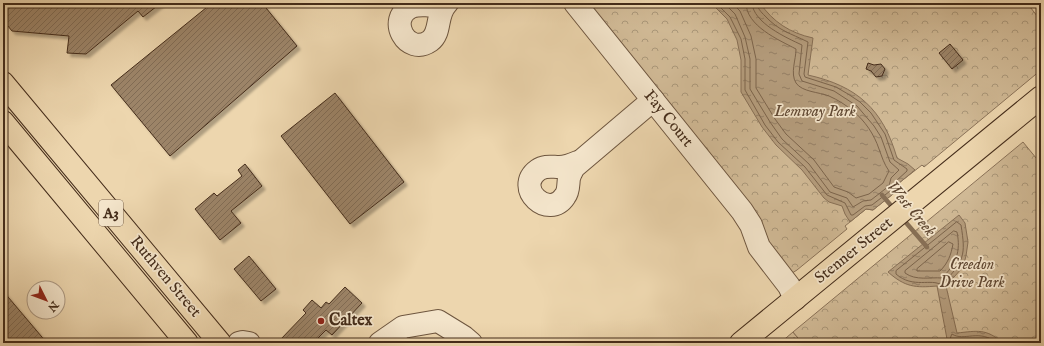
<svg xmlns="http://www.w3.org/2000/svg" width="1044" height="346" viewBox="0 0 1044 346" font-family="'IM FELL English',serif">
<defs>
<pattern id="grass-dots" width="8" height="8" patternUnits="userSpaceOnUse"><rect width="8" height="8" fill="#d0b995"/><path d="M2 2h.1M6 6h.1" fill="none" stroke="#aa9779" stroke-width="1.8" stroke-linecap="round"/></pattern>
<pattern id="park-crowns" width="20" height="18" patternUnits="userSpaceOnUse"><rect width="20" height="18" fill="#d0b995"/><path d="M2 6a3 3 0 1 1 6 0M12 15a3 3 0 1 1 6 0" fill="none" stroke="#aa9779"/></pattern>
<pattern id="water-ripples" width="26" height="14" patternUnits="userSpaceOnUse"><rect width="26" height="14" fill="#b49c7c"/><path d="M2 4q2-2 4 0t4 0M15 11q2-2 4 0t4 0" fill="none" stroke="#947f65"/></pattern>
<pattern id="building-hatch" width="6" height="6" patternUnits="userSpaceOnUse"><rect width="6" height="6" fill="#9c8467"/><path d="M-1 1l2-2M0 6l6-6M5 7l2-2" fill="none" stroke="#816c54"/></pattern>
<filter id="shadow"><feDropShadow dx="3.5" dy="3.5" stdDeviation="1" flood-color="#0004"/></filter>
</defs>
<rect width="100%" height="100%" fill="#edd6ae"/>
<filter id="stains"><feTurbulence type="fractalNoise" baseFrequency=".005" numOctaves="4"/><feColorMatrix values="0 0 0 0 .2 0 0 0 0 .09 0 0 0 0 .02 0 0 0 .5 -.17"/></filter>
<radialGradient id="worn" r=".72"><stop offset=".6" stop-color="#630" stop-opacity="0"/><stop offset="1" stop-color="#630" stop-opacity=".3"/></radialGradient>
<polygon fill="url(#grass-dots)" stroke="#8a7258" points="793,332 802,343 780,343"/>
<g fill="url(#park-crowns)" stroke="#8a7258">
<polygon points="584,3 1027,3 1041,21 1041,70 924,167 922,165 899,183 898,190 873,210 866,209 845,226 847,229 797,270 789,275"/>
<polygon points="1023,142 1041,164 1041,343 802,343 793,332"/>
</g>
<g fill="url(#water-ripples)" stroke="#876f55">
<path d="M716 3H760C773 22 790 33 813 38L808 75C857 86 883 109 897 158L908 164 915 170 899 183 898 190 873 210 866 209 850 222 845 214 842 206 829 202 824 198 802 170 776 145 762 127 741 92V60L737 40 727 19 716 8Z"/>
<path d="M959 215 965 223 968 242 966 256 963 267 946 286 957 333C977 331 986 328 1003 343H943L947 339 937 286C915 288 905 287 888 272Z"/>
</g>
<g fill="none" stroke-linecap="round" stroke-linejoin="round">
<g stroke="#7c644b" stroke-width="1">
<path d="M719 3V6L730 17 741 39 745 59V90L765 125 778 142 805 167 827 195 845 203 851 215H853L865 206 872 205 894 188 896 181 907 171V169L894 160 885 134 871 113 860 102 848 94 836 87 805 77 804 74 808 42C790 33 779 31 765 16 761 12 757 8 757 3"/>
<path d="M724 3 735 14 745 37 750 59V89L770 122 782 139 809 164 830 192 847 198 853 207 863 201 871 200 889 186 891 178 899 170 890 162 881 137 874 126 857 106 834 91 802 81 799 74 802 45C787 38 753 23 752 3"/>
<path d="M732 3 740 11 751 36 756 59V88L775 119 786 134 814 160 834 187 848 192 856 198 869 194 883 183 889 171C884 164 882 157 879 149 874 134 865 121 853 111 846 105 838 100 829 96 819 92 802 92 796 83 790 73 796 60 796 49 779 40 746 26 746 3"/>
<path d="M957 222 961 225C966 256 964 260 943 284L941 285C932 278 913 289 896 274V271Z"/>
<path d="M954 231 957 232C961 252 956 264 942 278 930 277 916 281 905 273V271Z"/>
<path d="M949 242 953 244C951 255 948 263 940 271H917V269Z"/>
<path d="M948 343 950 340 951 336 952 334C964 342 979 328 997 343"/>
</g>
<g stroke="#876f55" stroke-width="4.5">
<polyline points="882,195 894,209"/>
<polyline points="902,218 927,247"/>
</g>
</g>
<g fill="url(#building-hatch)" stroke="#442c1a" filter="url(#shadow)">
<polygon points="3,3 161,3 143,17 138,11 86,54 67,53 69,36 12,31 3,20 4,10 3,10"/>
<polygon points="212,3 262,3 297,46 170,156 111,85"/>
<polygon points="950,44 963,60 952,69 939,53"/>
<polygon points="868,63 874,65 881,64 885,69 882,76 876,77 871,71 866,69"/>
<polygon points="335,93 404,182 350,224 281,136"/>
<polygon points="245,164 262,186 231,211 241,223 220,240 195,209 214,193 217,196 242,176 238,170"/>
<polygon points="249,256 276,289 261,301 234,269"/>
<polygon points="345,287 362,303 332,335 326,330 313,343 283,343 280,340 306,313 303,310 312,300 321,308 326,302 329,304"/>
<polygon points="3,291 47,343 3,343"/>
</g>
<g fill="none" stroke-linecap="round" stroke-linejoin="round">
<g stroke="#6e563f" stroke-width="24">
<g id="minor">
<path d="M444 3C433 8 420 3 411 7 386 19 407 57 430 41 442 32 435 15 447 3"/>
<polyline points="575,3 742,211 751,225 759,247 789,286 795,299"/>
<path d="M580 161C573 164 567 167 559 167 552 167 545 165 538 170 513 188 549 221 565 196 569 191 568 184 569 178 570 174 572 171 574 167L653 100"/>
<polyline points="239,343 243,342 249,343"/>
<polyline points="380,343 403,327 438,321 464,337 471,343"/>
</g>
</g>
<g stroke="#442c1a" stroke-width="24">
<polyline id="major" points="741,343 1041,97"/>
</g>
<g stroke="#442c1a" stroke-width="24">
<g id="highway">
<polyline points="3,83 220,343"/>
<polyline points="3,122 187,343"/>
</g>
</g>
<use href="#minor" stroke="#f3e4ca" stroke-width="22"/>
<use href="#major" stroke="#edd6ae" stroke-width="22"/>
<use href="#highway" stroke="#edd6ae" stroke-width="22"/>
</g>
<circle fill="#8f2418" stroke="#f3e4ca" stroke-width="1.5" cx="321" cy="321" r="4"/>
<g text-anchor="middle" dominant-baseline="central" stroke-width="3.5" stroke-linejoin="round" paint-order="stroke">
<rect fill="#f3e4ca" stroke="#78634f" stroke-width="1" x="99" y="200" width="24" height="26" rx="3"/>
<g font-size="15" font-weight="bold" fill="#442c1a">
<text x="111" y="213">A3</text>
</g>
<g font-size="16" font-style="italic" fill="#604833" stroke="#f3e4ca">
<text x="815" y="112">Lemway Park</text>
<text x="972" y="265">Creedon<tspan x="972" dy="18">Drive Park</tspan></text>
</g>
<g font-size="16" fill="#442c1a" stroke="#f3e4ca">
<text transform="translate(668 119) rotate(51)">Fay Court</text>
<text transform="translate(854 251) rotate(-39)">Stenner Street</text>
<text transform="translate(165 277) rotate(50)">Ruthven Street</text>
</g>
<g font-size="16" font-weight="bold" fill="#442c1a" stroke="#f3e4ca" text-anchor="start">
<text x="329" y="321">Caltex</text>
</g>
<g font-size="17" font-style="italic" fill="#604832" stroke="#f3e4ca">
<text transform="translate(911 209) rotate(50)">West Creek</text>
</g>
</g>
<rect width="1044" height="346" fill="none" stroke="#edd6ae" stroke-width="16"/>
<rect x="4" y="4" width="1036" height="338" fill="none" stroke="#442c1a" stroke-width="2"/>
<rect x="8" y="8" width="1028" height="330" fill="none" stroke="#442c1a"/>
<g transform="translate(46 300) rotate(132)"><circle r="19" fill="#f3e4ca" stroke="#ad9a84"/>
<path d="M0-3L7 15L0 10L-7 15Z" fill="#8f2418"/>
<text y="-6" font-size="11" font-weight="bold" text-anchor="middle" fill="#442c1a">N</text>
</g>
<rect width="100%" height="100%" filter="url(#stains)"/>
<rect width="100%" height="100%" fill="url(#worn)"/>
</svg>
